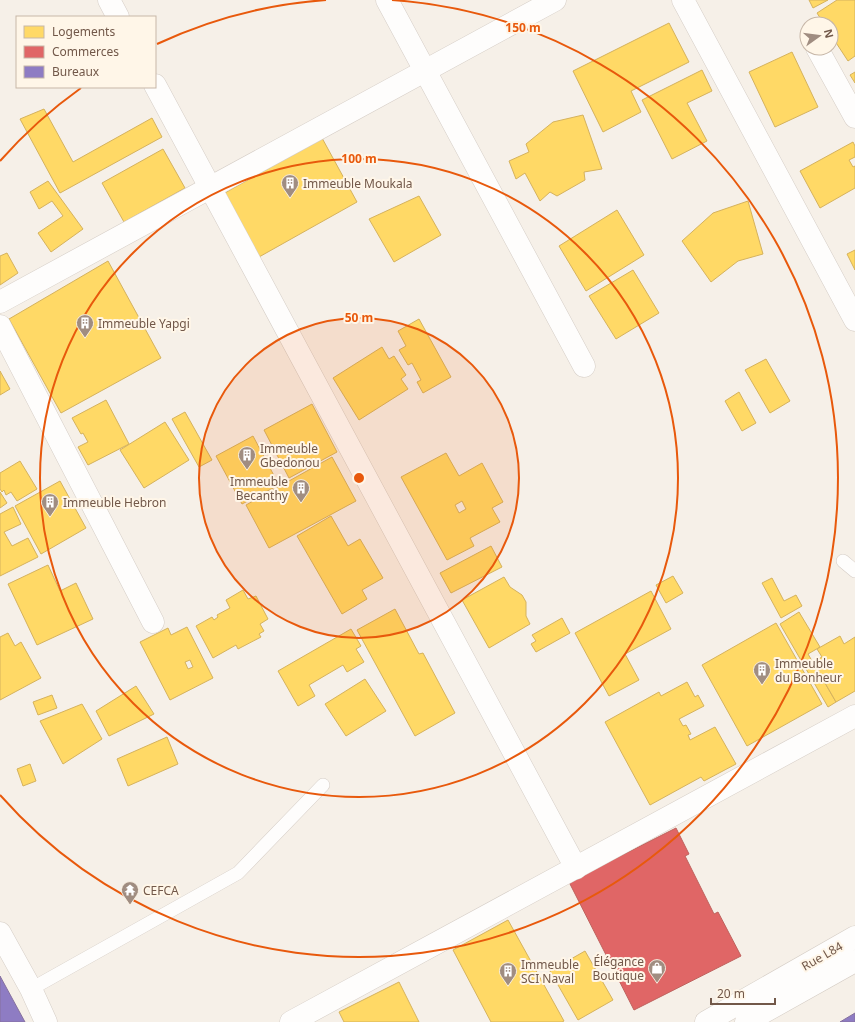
<svg xmlns="http://www.w3.org/2000/svg" width="855" height="1022" viewBox="0 0 855 1022" font-family="'Noto Sans',sans-serif">
<rect width="100%" height="100%" fill="#f6f0e8"/>
<g fill="#ffd966" stroke="#d5b25d" fill-rule="evenodd">
<polygon points="809,0 828,0 813,8"/>
<polygon points="837,0 855,0 855,56 848,61 831,35 831,24 824,24 817,13"/>
<polygon points="669,23 689,62 631,91 641,112 603,132 573,71"/>
<polygon points="792,52 818,107 775,127 749,72"/>
<polygon points="702,70 712,91 687,103 707,141 672,159 642,100"/>
<polygon points="855,72 855,83 850,75"/>
<polygon points="44,109 73,162 152,118 162,137 60,193 20,119"/>
<polygon points="583,115 602,169 584,172 585,180 557,196 550,192 540,201 525,173 516,179 509,161 529,152 526,144 553,122"/>
<polygon points="322,138 357,202 259,257 223,194"/>
<polygon points="853,142 855,146 855,157 849,160 853,167 855,166 855,188 820,208 800,171"/>
<polygon points="163,149 185,188 124,222 102,183"/>
<polygon points="48,181 83,229 51,252 38,233 63,216 52,201 39,209 30,192"/>
<polygon points="419,196 441,235 394,262 369,219"/>
<polygon points="748,201 763,254 738,261 711,282 682,241 713,213"/>
<polygon points="617,210 644,255 586,291 559,246"/>
<polygon points="855,250 855,270 847,254"/>
<polygon points="7,253 18,273 0,285 0,256"/>
<polygon points="108,261 161,358 61,413 9,319"/>
<polygon points="633,270 659,313 616,339 589,296"/>
<polygon points="419,319 451,377 423,393 417,382 421,380 412,363 408,365 399,350 406,346 398,331"/>
<polygon points="382,347 389,359 394,356 406,375 401,379 408,389 359,420 333,378"/>
<polygon points="766,359 790,401 770,413 745,370"/>
<polygon points="0,371 10,389 0,395"/>
<polygon points="739,392 756,423 742,431 725,401"/>
<polygon points="106,400 129,444 88,465 78,447 88,442 83,433 81,434 72,418"/>
<polygon points="312,404 337,452 289,478 264,430"/>
<polygon points="185,412 212,460 199,467 172,419"/>
<polygon points="165,422 189,460 144,488 120,450"/>
<polygon points="253,436 279,485 242,504 216,456"/>
<path d="M446 453 459 476 482 463 503 502 492 508 500 522 470 538 474 546 447 560 401 477ZM462 501 466 509 459 513 455 505Z"/>
<polygon points="332,457 356,501 269,548 246,505"/>
<polygon points="20,461 37,489 17,501 11,492 6,495 4,490 2,492 0,489 0,473"/>
<polygon points="60,481 86,528 41,554 15,506"/>
<polygon points="0,492 7,503 0,508"/>
<polygon points="13,507 21,524 4,532 12,546 28,538 38,557 0,576 0,514"/>
<polygon points="331,516 348,546 360,539 383,578 362,590 367,599 342,614 297,536"/>
<polygon points="491,546 502,567 451,593 440,573"/>
<polygon points="48,565 60,591 76,583 93,619 37,645 8,584"/>
<polygon points="673,576 683,593 666,603 656,585"/>
<polygon points="504,577 510,587 522,595 526,602 526,616 530,624 489,648 462,600"/>
<polygon points="772,578 784,601 796,595 802,606 781,618 762,583"/>
<polygon points="243,590 248,599 256,596 268,619 260,624 264,631 259,634 261,637 238,649 236,645 213,658 196,626 212,617 214,620 218,617 217,615 230,608 226,600"/>
<polygon points="651,591 671,629 625,654 639,680 609,696 575,633"/>
<polygon points="395,609 419,654 423,653 455,713 415,736 357,630"/>
<polygon points="799,612 820,647 808,654 836,702 828,707 780,624"/>
<polygon points="562,618 570,633 536,652 531,644 536,641 532,635"/>
<polygon points="776,623 822,704 747,746 702,665"/>
<path d="M187 627 213 678 170 700 140 642 168 628 171 635ZM190 660 193 667 188 669 185 662Z"/>
<polygon points="351,629 361,646 356,649 364,662 347,672 343,665 309,685 315,696 298,706 278,671"/>
<polygon points="8,633 15,646 21,642 41,678 0,700 0,637"/>
<polygon points="840,636 844,644 855,637 855,691 836,702 813,662 822,657 817,649"/>
<polygon points="365,679 386,711 346,736 325,704"/>
<polygon points="687,682 695,697 698,695 704,706 679,719 683,726 686,725 691,734 688,735 690,740 715,727 736,764 704,781 701,777 650,805 605,722 659,692 661,696"/>
<polygon points="136,686 154,714 109,736 96,711"/>
<polygon points="52,695 57,708 38,715 33,702"/>
<polygon points="82,704 102,739 63,764 40,721"/>
<polygon points="167,737 178,764 128,786 117,759"/>
<polygon points="30,764 36,781 23,786 17,769"/>
<polygon points="508,920 564,1021 562,1022 491,1022 453,950"/>
<polygon points="585,951 613,1000 578,1020 550,971"/>
<polygon points="399,982 419,1022 344,1022 339,1012"/>
</g>
<polygon fill="#e06666" stroke="#bf625d" points="676,828 689,854 685,856 714,914 718,912 741,956 634,1010 569,882"/>
<g fill="#8e7cc3" stroke="#86719e">
<polygon points="0,976 25,1022 0,1022"/>
<polygon points="855,1013 855,1022 840,1022"/>
</g>
<g fill="none" stroke-linecap="round" stroke-linejoin="round">
<g stroke="#d5cdc6" stroke-width="14">
<g id="lane">
<polyline points="843,561 855,571"/>
<polyline points="31,989 238,873 323,785"/>
</g>
</g>
<g stroke="#d5cdc6" stroke-width="23">
<g id="street">
<polyline points="109,0 118,17"/>
<polyline points="387,0 584,366"/>
<polyline points="683,0 855,320"/>
<polyline points="817,48 855,117"/>
<polyline points="155,85 576,868"/>
<polyline points="0,302 555,0"/>
<polyline points="0,326 153,622"/>
<polyline points="0,933 31,989 46,1022"/>
<polyline points="291,1022 855,716"/>
</g>
</g>
<g stroke="#d4ccc4" stroke-width="23">
<g id="secondary">
<polyline points="706,1022 855,937"/>
<polyline points="746,1022 855,961"/>
</g>
</g>
<use href="#lane" stroke="#fefdfc" stroke-width="13"/>
<use href="#street" stroke="#fefdfc" stroke-width="22"/>
<use href="#secondary" stroke="#fefdfc" stroke-width="22"/>
</g>
<circle cx="359" cy="478" r="160" fill="#e8590c" fill-opacity=".12"/>
<g fill="none" stroke="#e8590c" stroke-width="2">
<circle cx="359" cy="478" r="160"/>
<circle cx="359" cy="478" r="319"/>
<path d="M0 161A479 479 0 0 1 81 88M157 44A479 479 0 0 1 326 0M392 0A479 479 0 1 1 0 795"/>
</g>
<defs>
<g id="building-pin" transform="scale(0.9)"><path d="M0 17L-7.5 6A9.5 9.5 0 1 1 7.5 6Z" fill="#a08d81" stroke="#fff6e8"/><path d="M-4-6H4V6H1V3H-1V6H-4ZM-2.5-4.3h1.7v1.8h-1.7ZM.8-4.3h1.7v1.8H.8ZM-2.5-1h1.7V.8h-1.7ZM.8-1h1.7V.8H.8Z" fill="#fff"/></g>
<g id="temple-pin" transform="scale(0.9)"><path d="M0 17L-7.5 6A9.5 9.5 0 1 1 7.5 6Z" fill="#a08d81" stroke="#fff6e8"/><path d="M0-6L5-2H3V0L6.5 2.5H4V6H1.5V3h-3V6H-4V2.5H-6.5L-3 0V-2H-5Z" fill="#fff"/></g>
<g id="shop-pin" transform="scale(0.9)"><path d="M0 17L-7.5 6A9.5 9.5 0 1 1 7.5 6Z" fill="#a08d81" stroke="#fff6e8"/><path d="M-5-2.5h2.3a2.7 3.5 0 0 1 5.4 0H5L5.5 6h-11ZM-1.5-2.5h3a1.5 2.3 0 0 0-3 0Z" fill="#fff"/></g>
</defs>
<g fill-rule="evenodd">
<use href="#building-pin" x="290" y="183"/>
<use href="#building-pin" x="85" y="323"/>
<use href="#building-pin" x="247" y="455"/>
<use href="#building-pin" x="301" y="488"/>
<use href="#building-pin" x="50" y="502"/>
<use href="#building-pin" x="762" y="670"/>
<use href="#temple-pin" x="130" y="890"/>
<use href="#shop-pin" x="657" y="968"/>
<use href="#building-pin" x="508" y="971"/>
</g>
<g text-anchor="middle" dominant-baseline="central" stroke-width="4" stroke-linejoin="round" paint-order="stroke">
<g font-size="12" fill="#725849" stroke="#fff6e8" text-anchor="start">
<text x="303" y="183">Immeuble Moukala</text>
<text x="98" y="323">Immeuble Yapgi</text>
<text x="260" y="448">Immeuble<tspan x="260" dy="14">Gbedonou</tspan></text>
<text x="288" y="481" text-anchor="end">Immeuble<tspan x="288" dy="14">Becanthy</tspan></text>
<text x="63" y="502">Immeuble Hebron</text>
<text x="775" y="663">Immeuble<tspan x="775" dy="14">du Bonheur</tspan></text>
<text x="143" y="890">CEFCA</text>
<text x="644" y="961" text-anchor="end">Élégance<tspan x="644" dy="14">Boutique</tspan></text>
<text x="521" y="964">Immeuble<tspan x="521" dy="14">SCI Naval</tspan></text>
</g>
<g font-size="12" fill="#725849" stroke="#fff6e8">
<text transform="translate(822 956) rotate(-30)">Rue L84</text>
</g>
</g>
<circle cx="359" cy="478" r="6" fill="#e8590c" stroke="#fff6e8" stroke-width="2"/>
<g font-size="12" text-anchor="middle" font-weight="bold" fill="#e8590c" stroke="#fff6e8" stroke-width="4" stroke-linejoin="round" paint-order="stroke">
<text x="523" y="32">150 m</text>
<text x="359" y="163">100 m</text>
<text x="359" y="322">50 m</text>
</g>
<rect x="16" y="16" width="140" height="72" fill="#fff6e8" stroke="#c7b7a8"/>
<rect x="24" y="26" width="20" height="12" fill="#ffd966" stroke="#c7b7a8"/>
<text x="52" y="36" font-size="12" fill="#725849">Logements</text>
<rect x="24" y="46" width="20" height="12" fill="#e06666" stroke="#c7b7a8"/>
<text x="52" y="56" font-size="12" fill="#725849">Commerces</text>
<rect x="24" y="66" width="20" height="12" fill="#8e7cc3" stroke="#c7b7a8"/>
<text x="52" y="76" font-size="12" fill="#725849">Bureaux</text>
<g transform="translate(819 36) rotate(76)"><circle r="19" fill="#fff6e8" stroke="#c7b7a8"/>
<path d="M0-3L7 15L0 10L-7 15Z" fill="#a08d81"/>
<text y="-6" font-size="11" font-weight="bold" text-anchor="middle" fill="#725849">N</text>
</g>
<path d="M711 998v6h64v-6" fill="none" stroke="#725849" stroke-width="2"/>
<text x="717" y="998" font-size="12" fill="#725849" stroke="#fff6e8" stroke-width="3" paint-order="stroke">20 m</text>
</svg>
